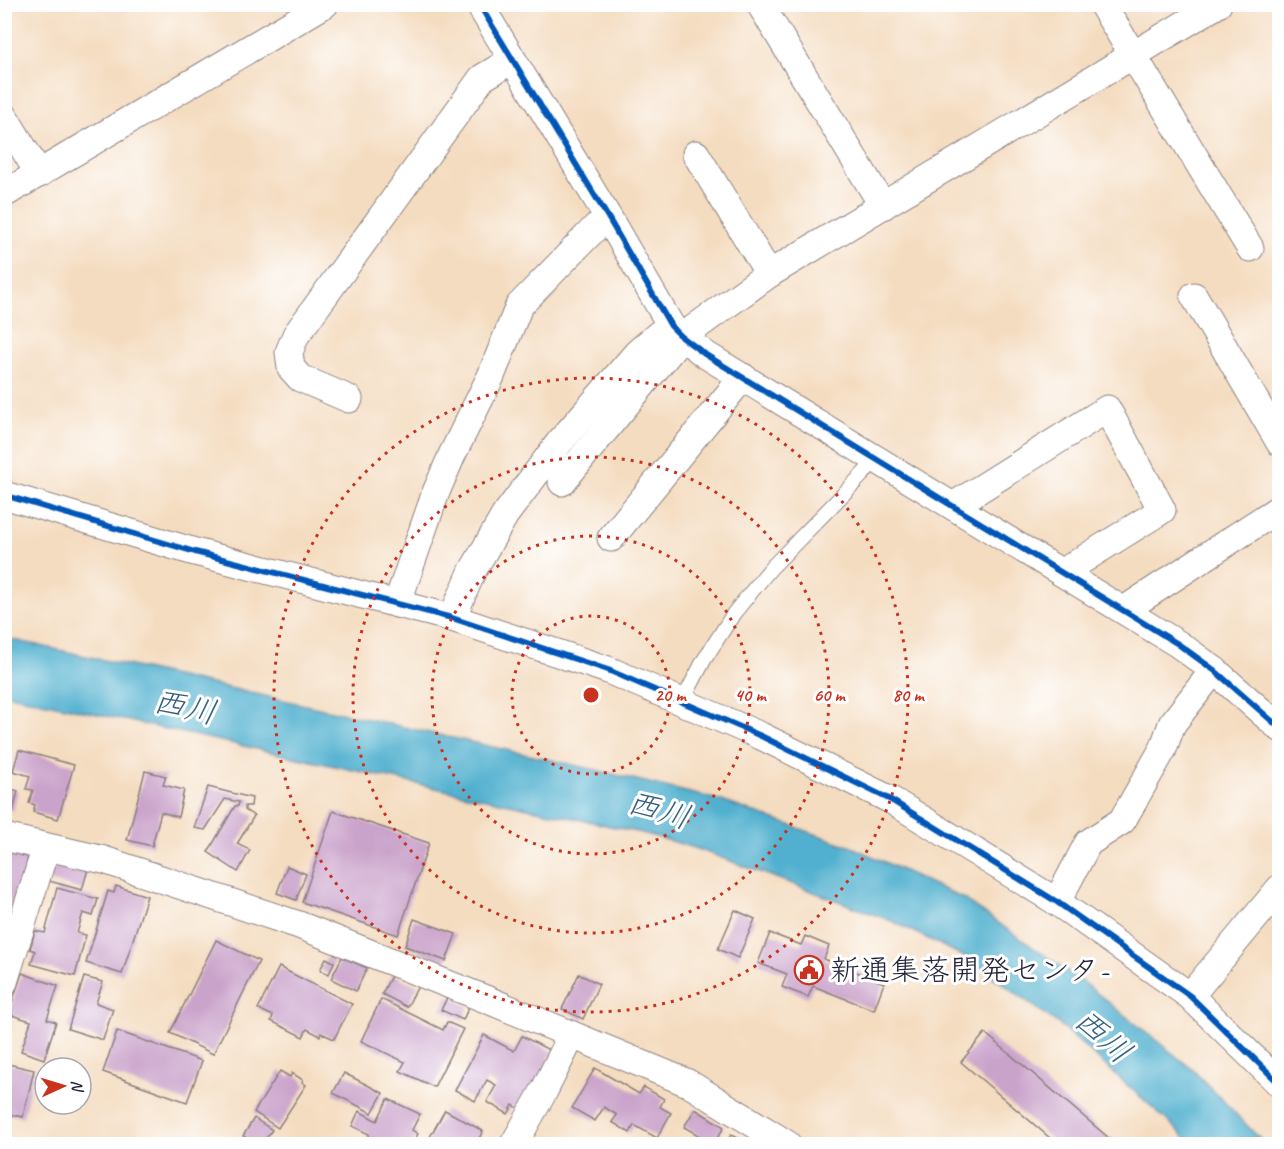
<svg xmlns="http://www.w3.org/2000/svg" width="1284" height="1149" viewBox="0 0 1284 1149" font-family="Caveat,'Klee One',sans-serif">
<rect width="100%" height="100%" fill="#fff"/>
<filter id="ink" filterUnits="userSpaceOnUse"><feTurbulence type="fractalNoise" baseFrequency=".0167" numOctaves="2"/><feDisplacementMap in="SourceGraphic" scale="12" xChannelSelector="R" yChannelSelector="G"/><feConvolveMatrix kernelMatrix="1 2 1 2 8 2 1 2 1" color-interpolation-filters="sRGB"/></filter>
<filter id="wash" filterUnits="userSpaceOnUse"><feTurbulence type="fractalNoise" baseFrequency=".008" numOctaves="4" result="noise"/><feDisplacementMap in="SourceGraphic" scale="24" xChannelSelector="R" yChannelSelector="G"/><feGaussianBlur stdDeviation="1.35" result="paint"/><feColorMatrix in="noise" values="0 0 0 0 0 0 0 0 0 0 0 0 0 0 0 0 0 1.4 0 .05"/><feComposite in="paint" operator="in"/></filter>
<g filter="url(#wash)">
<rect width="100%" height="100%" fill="#f4dcc0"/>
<polygon fill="#51b0cf" stroke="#3a6985" stroke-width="1.5" points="5,638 596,770 719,800 852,847 962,898 1083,982 1192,1069 1265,1144 1191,1144 1180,1132 1060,1025 967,958 892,921 695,848 642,833 5,694"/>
<g id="blocks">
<g fill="#caa3cb">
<polygon points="19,750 74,765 58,819 33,812 35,805 29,803 33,790 26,789 30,776 13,771"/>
<polygon points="145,771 166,776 163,785 184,790 178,817 161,812 152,846 127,840"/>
<polygon points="4,787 18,791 13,811 4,809"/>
<polygon points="208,787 252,798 251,806 245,806 245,810 254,816 237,844 250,850 238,872 208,852 235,806 238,806 239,802 225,799 205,830 194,828"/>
<polygon points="333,811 429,843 398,935 302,902"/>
<polygon points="4,851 28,857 16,910 4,907"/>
<polygon points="54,860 88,869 82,890 49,881"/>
<polygon points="287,866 306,874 296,900 277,893"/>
<polygon points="116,886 147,896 122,974 86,963 108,891 114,893"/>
<polygon points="57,888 98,899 93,916 83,913 77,933 86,935 75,976 31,964 35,951 30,949 35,931 45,933"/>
<polygon points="735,910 755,919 738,958 718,949"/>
<polygon points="414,919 456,934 446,961 405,946"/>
<polygon points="770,933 801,945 805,936 829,946 824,959 884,983 874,1010 813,986 808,997 782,987 787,974 758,963"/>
<polygon points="216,940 259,961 213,1054 170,1033"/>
<polygon points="342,957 367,968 356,991 331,979"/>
<polygon points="326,958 334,962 329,974 320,970"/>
<polygon points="279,967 352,1004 334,1039 321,1033 320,1036 307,1029 303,1037 271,1021 273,1016 258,1009"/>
<polygon points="22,973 58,986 47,1019 56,1022 44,1059 21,1051 31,1021 8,1014"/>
<polygon points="392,974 418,986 407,1007 382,994"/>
<polygon points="579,974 599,984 583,1019 562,1009"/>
<polygon points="84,977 103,982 96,1003 113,1009 103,1040 68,1029"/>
<polygon points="448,996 469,1006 463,1020 441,1010"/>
<polygon points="381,999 443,1030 447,1022 463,1029 434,1087 400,1071 405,1062 361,1041"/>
<polygon points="117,1031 202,1061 187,1102 103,1072"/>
<polygon points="985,1033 1116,1144 1057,1144 961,1062"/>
<polygon points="484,1035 514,1051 522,1036 553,1052 522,1110 513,1105 508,1114 487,1102 496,1085 487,1080 475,1101 455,1090"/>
<polygon points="4,1063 34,1070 23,1117 4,1113"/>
<polygon points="595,1068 639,1094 644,1087 664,1099 660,1107 671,1113 657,1138 634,1125 630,1133 612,1122 617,1115 604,1107 595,1121 572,1108"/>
<polygon points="280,1071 290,1077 292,1073 303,1080 302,1082 306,1085 278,1128 254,1112"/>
<polygon points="344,1073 383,1093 372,1113 333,1093"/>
<polygon points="388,1099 420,1114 412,1130 418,1134 412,1144 372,1144 366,1141 369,1134 352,1126 359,1111 377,1121"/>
<polygon points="695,1109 724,1127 714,1144 684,1127"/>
<polygon points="445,1110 483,1131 476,1144 426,1144"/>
<polygon points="254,1118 272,1130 262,1144 256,1144 243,1136"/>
<polygon points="731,1135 749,1144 726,1144"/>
</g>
</g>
</g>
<g filter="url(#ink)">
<use href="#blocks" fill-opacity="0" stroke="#8b7f7e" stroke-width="1.5"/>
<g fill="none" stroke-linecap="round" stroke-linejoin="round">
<g stroke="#8b7f7e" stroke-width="16">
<polyline id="lane" points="682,702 704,660 734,613 771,568 864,473 875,459"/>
</g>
<g stroke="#8b7f7e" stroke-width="29">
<g id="street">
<polyline points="479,4 609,219 671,326 682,337 706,355 1178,644 1214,670 1280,728"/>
<polyline points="760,4 883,206"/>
<polyline points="1102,4 1250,248"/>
<polyline points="4,116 39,174"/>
<polyline points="696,154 769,274"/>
<polyline points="4,194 325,4"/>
<polyline points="1194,296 1280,443"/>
<polyline points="349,399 300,378 291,368 289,352 296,335 482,78 512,60"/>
<polyline points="562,482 682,337 769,274 1218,4"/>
<polyline points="4,495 195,552 452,618 608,670 761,736 891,800 1057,902 1190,996 1280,1084"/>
<polyline points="953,506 1107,409 1162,510 1063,572"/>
<polyline points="611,538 743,377"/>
<polyline points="397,604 436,492 452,455 491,376 519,306 596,227 609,219"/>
<polyline points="1124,610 1280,508"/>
<polyline points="452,618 473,570 505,515 559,443 637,353 659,334 671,326"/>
<polyline points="4,837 104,860 299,925 488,1000 688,1083 787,1144"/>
<polyline points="1057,902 1088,843 1122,821 1163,749 1172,724 1214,670"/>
<polyline points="4,982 46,847"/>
<polyline points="1190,996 1280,888"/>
<polyline points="514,1144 545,1089 572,1035"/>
</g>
</g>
<use href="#lane" stroke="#fff" stroke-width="14"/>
<use href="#street" stroke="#fff" stroke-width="27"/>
<g stroke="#fff" stroke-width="10">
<g id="cycleway">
<polyline points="479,4 609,219 671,326 682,337 706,355 1178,644 1214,670 1280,728"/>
<polyline points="4,495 195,552 452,618 608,670 761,736 891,800 1057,902 1190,996 1280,1084"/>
</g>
</g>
<use href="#cycleway" stroke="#0057b8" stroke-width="6"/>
</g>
</g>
<g fill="none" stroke="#c8321e" stroke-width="3" stroke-dasharray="3 6">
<circle cx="591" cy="695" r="79"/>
<circle cx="591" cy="695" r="159"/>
<circle cx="591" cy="695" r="238"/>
<circle cx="591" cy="695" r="317"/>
</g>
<defs>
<g id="civic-ring" transform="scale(1.5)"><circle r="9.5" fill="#fff" stroke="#c8321e" stroke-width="1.5"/><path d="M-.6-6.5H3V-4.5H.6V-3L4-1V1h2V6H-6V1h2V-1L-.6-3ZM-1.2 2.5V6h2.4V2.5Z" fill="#c8321e"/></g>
</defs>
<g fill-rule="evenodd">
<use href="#civic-ring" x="809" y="970"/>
</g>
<g text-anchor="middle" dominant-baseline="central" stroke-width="6" stroke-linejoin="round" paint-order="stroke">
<g font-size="30" fill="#22223b" stroke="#fff" text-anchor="start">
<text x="830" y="970">新通集落開発センタ-</text>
</g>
<g font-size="32" font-style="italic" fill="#37627e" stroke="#fff">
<text transform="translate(185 707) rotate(12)">西川</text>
<text transform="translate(659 810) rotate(16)">西川</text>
<text transform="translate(1103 1036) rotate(41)">西川</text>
</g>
</g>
<circle cx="591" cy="695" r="9" fill="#c8321e" stroke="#fff" stroke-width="3"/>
<g font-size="18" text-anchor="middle" font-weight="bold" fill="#c8321e" stroke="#fff" stroke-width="6" stroke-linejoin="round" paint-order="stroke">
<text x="670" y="701">20 m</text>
<text x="750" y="701">40 m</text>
<text x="829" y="701">60 m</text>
<text x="908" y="701">80 m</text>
</g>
<rect width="1284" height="1149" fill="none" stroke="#fff" stroke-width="24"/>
<g transform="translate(63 1086) rotate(86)"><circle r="28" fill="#ffffff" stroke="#a7a7b1" stroke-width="1.5"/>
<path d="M0-4.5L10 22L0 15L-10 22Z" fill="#c8321e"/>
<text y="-9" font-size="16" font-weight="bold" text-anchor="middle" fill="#22223b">N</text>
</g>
</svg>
